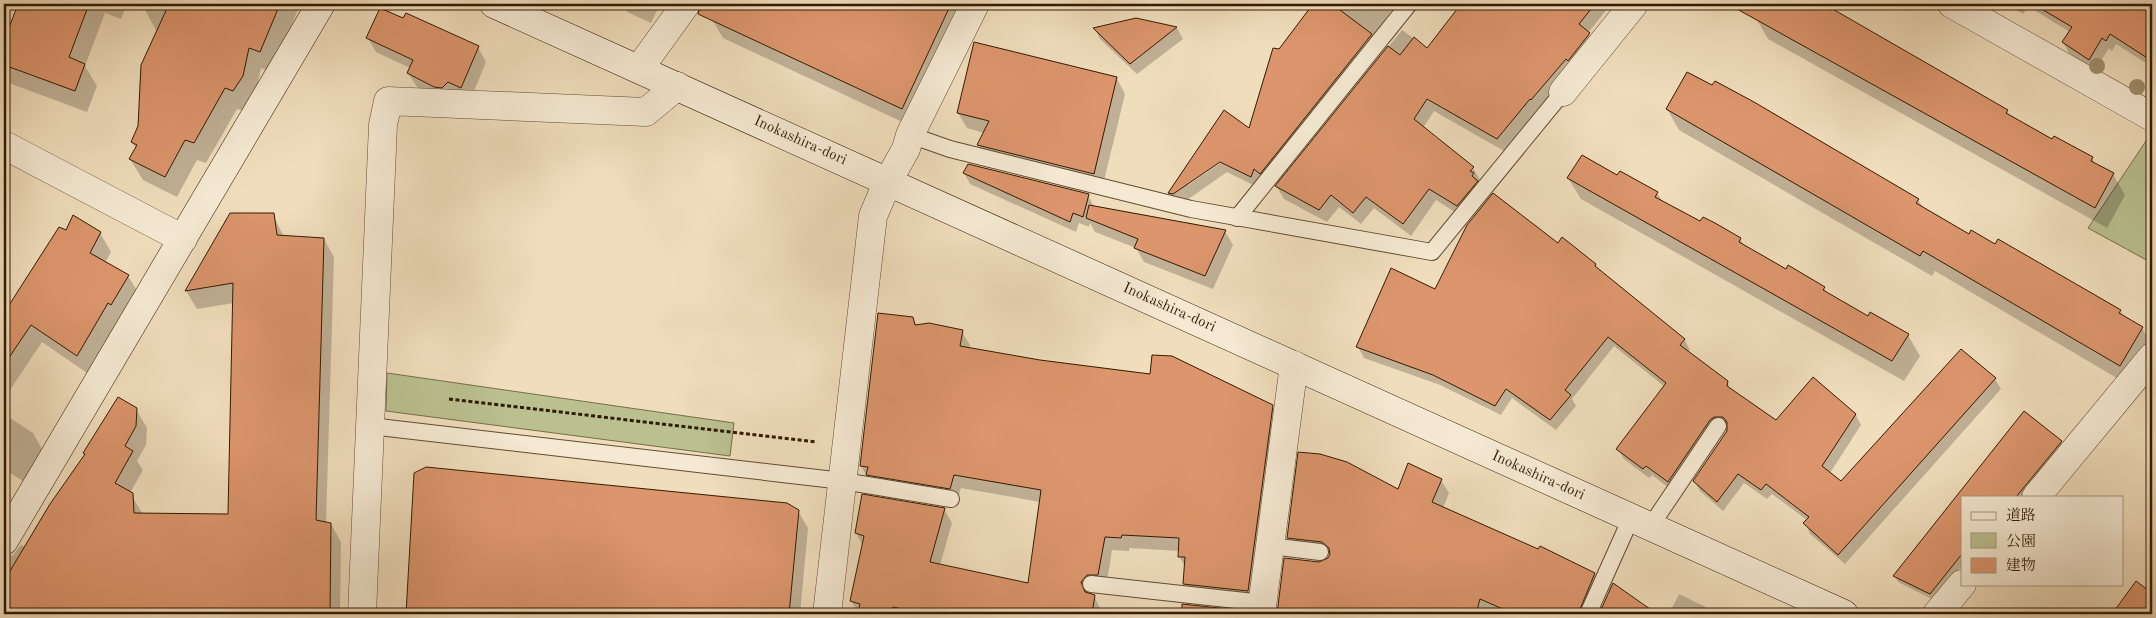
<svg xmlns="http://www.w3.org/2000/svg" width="2156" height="618" viewBox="0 0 2156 618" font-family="'Old Standard TT','Noto Serif JP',serif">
<rect width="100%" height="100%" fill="#f0ddbc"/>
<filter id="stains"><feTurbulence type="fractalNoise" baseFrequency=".004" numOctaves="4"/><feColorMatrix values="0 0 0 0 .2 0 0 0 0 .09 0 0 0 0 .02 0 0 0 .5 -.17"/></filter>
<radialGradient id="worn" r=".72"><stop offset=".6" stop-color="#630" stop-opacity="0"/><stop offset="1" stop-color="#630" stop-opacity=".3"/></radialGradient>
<g fill="#bac090" stroke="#766d49">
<polygon points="2148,138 2152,140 2152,263 2088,228"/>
<polygon points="387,373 734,423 730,456 386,411"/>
</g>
<g fill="#0003" fill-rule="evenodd">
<polygon points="19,4 127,4 121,19 105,13 85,66 97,86 87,112 9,83 4,74 4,45"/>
<polygon points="146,4 300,4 272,73 261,68 255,97 245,111 237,109 206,163 197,160 177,197 143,180 130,159 136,149 132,142 139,127 157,32 146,12"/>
<polygon points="623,4 660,4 651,23 627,12"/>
<polygon points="721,4 970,4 913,127 723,38 712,19"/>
<path d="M1314 4H1396L1386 18 1392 28 1257 187 1227 172 1180 205 1175 204 1169 193 1250 130 1280 51ZM1225 157 1226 159 1188 185V182Z"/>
<polygon points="1463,4 1611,4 1588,33 1596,47 1539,112 1537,110 1504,151 1434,111 1423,128 1473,168 1480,180 1478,183 1480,187 1464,218 1436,200 1411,236 1374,208 1361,224 1339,207 1327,222 1284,199 1277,187 1402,30 1428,49"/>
<polygon points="1763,4 1820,4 2007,111 2010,117 2053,140 2092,158 2095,164 2113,174 2125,195 2107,228 1768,39 1756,18"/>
<polygon points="2006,4 2152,4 2152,67 2116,44 2112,51 2109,48 2095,70 2069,53 2063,42 2070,32 2029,7 2023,14"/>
<polygon points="1136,20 1177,28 1183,39 1137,74 1100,39 1095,29"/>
<polygon points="368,38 478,47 486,62 470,101 443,102 417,87 408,73 410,68 376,52"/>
<polygon points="975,43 1117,79 1125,94 1102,189 987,160 978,145 984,133 967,128 958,113"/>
<polygon points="1667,109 1918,200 1924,209 1969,236 1996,246 2120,311 2124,317 2142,328 2152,346 2132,387 1935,271 1932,276 1679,130"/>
<polygon points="964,173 1088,195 1094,207 1225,231 1233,245 1213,289 1144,262 1136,248 1095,232 1090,223 1089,227 1079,223 1076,232 970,184"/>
<polygon points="1617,177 1657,193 1663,202 1701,223 1740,239 1745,247 1786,270 1824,288 1828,295 1868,317 1908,335 1920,356 1904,381 1581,199 1568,178"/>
<polygon points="231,215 273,215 284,237 324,239 334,257 326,523 331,524 341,542 340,614 4,614 4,558 13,555 21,545 25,547 136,409 147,428 146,445 137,461 143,470 130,493 143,514 229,515 234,303 197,309 186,291"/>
<polygon points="59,228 67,232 100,233 111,252 105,263 128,276 139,294 87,373 42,342 4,399 4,315"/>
<polygon points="1558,245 1595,265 1598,270 1684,339 1690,350 1687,353 1727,382 1732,392 1776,422 1813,379 1856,415 1861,425 1830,473 1841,483 1995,379 2001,389 1845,564 1810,534 1805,523 1807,520 1772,494 1767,499 1744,483 1723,511 1700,491 1694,481 1728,432 1728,427 1720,427 1674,492 1652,475 1649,478 1624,459 1618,449 1665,387 1614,346 1572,399 1576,406 1556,430 1512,398 1501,415 1440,385 1364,358 1358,347 1436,290"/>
<polygon points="913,318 917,326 962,332 970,345 969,349 1272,406 1280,420 1256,604 1192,597 1184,584 1185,567 1179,556 1180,551 1129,548 1129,551 1112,550 1106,588 1094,588 1090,594 1094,596 1102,612 1112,614 859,614 851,601 863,546 856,533 944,509 952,523 940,565 1029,585 1040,502 961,488 957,502 869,480 861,466"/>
<polygon points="2024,412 2061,442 2064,448 2025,497 1962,497 1962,569 1960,568 1934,600 1898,582 1895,576"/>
<polygon points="4,414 33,433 43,451 23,481 10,473 4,482"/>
<polygon points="1441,480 1449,493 1443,508 1595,574 1602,587 1590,614 1278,614 1285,559 1319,563 1329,559 1330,555 1296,551 1288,538 1399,490"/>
<polygon points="798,511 808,528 800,614 408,614 407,612"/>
<polygon points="1613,585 1655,614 1600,614"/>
<polygon points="2152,593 2152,614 2114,613 2151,594"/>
<polygon points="1679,594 1720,614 1669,614"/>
<polygon points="1183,606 1245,612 1246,614 1183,614"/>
</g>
<g fill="#dc956c" stroke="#321a02">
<polygon points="18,4 89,4 69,57 85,64 75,91 4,65 4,41"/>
<polygon points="169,4 280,4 260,52 249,48 243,76 233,91 225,88 194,143 185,140 165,177 129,159 137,145 131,142 138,126 141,65"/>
<polygon points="701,4 951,4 902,109 698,14"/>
<polygon points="1313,4 1332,4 1372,34 1260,174 1254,169 1251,177 1220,162 1173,194 1168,193 1224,110 1249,128 1273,48 1279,49"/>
<polygon points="1461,4 1595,4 1579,24 1590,33 1568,61 1566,59 1531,100 1530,99 1497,139 1427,99 1414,119 1474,167 1470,171 1474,173 1472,176 1478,181 1457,206 1429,189 1403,224 1366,197 1353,213 1331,195 1319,210 1275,186 1388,46 1400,55 1414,37 1427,48"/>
<polygon points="1728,4 1824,4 2008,110 2006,113 2052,139 2054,136 2093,157 2091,161 2114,173 2095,208"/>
<polygon points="2033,4 2152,4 2152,61 2110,34 2106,41 2102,38 2089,60 2062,42 2072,27"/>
<polygon points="380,8 403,18 406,13 479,46 461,88 448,82 442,88 434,87 407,73 413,60 366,38"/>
<polygon points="1136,18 1177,27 1130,64 1093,28"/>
<polygon points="974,42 1117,77 1094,174 977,145 989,121 957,113"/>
<polygon points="1687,72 1712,85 1715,81 1754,102 1919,199 1916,203 1969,234 1971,230 1995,244 1998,239 2121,310 2119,313 2143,327 2120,366 1923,251 1920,256 1666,109"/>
<polygon points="1582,155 1617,175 1620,171 1658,192 1655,197 1700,221 1703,217 1715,223 1741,238 1739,242 1786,269 1788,265 1825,287 1823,290 1868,316 1870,312 1909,334 1892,361 1567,178"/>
<polygon points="968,164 1089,194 1083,217 1073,213 1070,222 963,173"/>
<polygon points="1493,193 1558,243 1562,237 1596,264 1595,266 1685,339 1680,345 1728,381 1727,386 1776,420 1813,377 1856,414 1822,466 1841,481 1961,349 1996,378 1838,555 1803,523 1809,517 1766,484 1761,490 1738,474 1717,502 1693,481 1727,431 1727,422 1723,417 1714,417 1710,420 1668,482 1646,466 1643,469 1616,449 1666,383 1608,337 1565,390 1571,395 1550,420 1506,389 1495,406 1433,375 1356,347 1391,268 1435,289 1467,225"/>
<polygon points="1089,205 1160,218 1226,230 1205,276 1134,248 1138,239 1086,218"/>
<polygon points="230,213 274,213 277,235 324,238 316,520 331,523 330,614 123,609 122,614 4,614 4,581 50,504 85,454 83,453 118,397 137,408 136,426 125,446 133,451 115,483 133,493 134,513 228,514 233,283 185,291"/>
<polygon points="73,215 101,232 90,253 129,275 111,305 108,303 77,356 31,325 4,365 4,313 59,227 66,230"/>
<polygon points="878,313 913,317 915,325 929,323 963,330 960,346 1040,360 1150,374 1152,355 1172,356 1273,405 1248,591 1183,584 1185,557 1178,557 1179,538 1122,535 1121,538 1105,537 1098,575 1087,575 1081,582 1085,592 1095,595 1092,614 926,614 893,607 891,614 858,614 860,604 850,601 864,536 855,533 862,494 945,508 930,562 1028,583 1041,490 954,475 950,489 866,475 868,467 860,466"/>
<polygon points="2024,411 2062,441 2016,497 1962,497 1962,554 1930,594 1893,576"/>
<polygon points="1298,452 1320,454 1347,462 1398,489 1408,463 1442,479 1432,502 1538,549 1540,546 1595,573 1578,614 1514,614 1480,599 1476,614 1277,614 1284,558 1319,562 1328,558 1330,554 1329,548 1322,542 1287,538"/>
<polygon points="426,467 787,503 799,510 789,614 406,614 414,473"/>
<polygon points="2136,581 2152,593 2152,614 2112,614"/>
<polygon points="1613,583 1657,614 1599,614"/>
<polygon points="1182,604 1246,611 1246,614 1182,614"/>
</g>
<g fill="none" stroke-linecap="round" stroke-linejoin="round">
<g stroke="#624b30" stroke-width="18">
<g id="lane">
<polyline points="910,135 950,149 1191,209 1432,252 1563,92"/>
<polyline points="1237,218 1409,4"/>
<polyline points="370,426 843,481 951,499"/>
<polyline points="1650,527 1718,426"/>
<polyline points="1270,546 1320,552"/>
<polyline points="1091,584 1263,603"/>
<polyline points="1588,614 1631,518"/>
</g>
</g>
<g stroke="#624b30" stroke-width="29">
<g id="street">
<polyline points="1952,4 2152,117"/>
<polyline points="639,69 686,4"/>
<polyline points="1563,92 1634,4"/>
<polyline points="4,145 183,239"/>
<polyline points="2036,497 2152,357"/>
<polyline points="362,614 383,125 388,101 646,112 677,86"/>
<polyline points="827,614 873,216 888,181 906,149 910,135 975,4"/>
<polyline points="1261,614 1294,365"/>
<polyline points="1937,614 1962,584"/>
</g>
</g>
<g stroke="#321a02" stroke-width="29">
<g id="secondary">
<polyline points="494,4 1844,614"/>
<polyline points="4,541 321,4"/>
</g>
</g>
<polyline stroke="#321a02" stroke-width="3" stroke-dasharray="4 2.5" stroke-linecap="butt" points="449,399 816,442"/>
<use href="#lane" stroke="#f5e9d3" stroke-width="16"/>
<use href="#street" stroke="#f5e9d3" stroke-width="28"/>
<use href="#secondary" stroke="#f5e9d3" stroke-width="28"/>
</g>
<g fill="#9e8d6d">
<circle cx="2097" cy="66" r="8"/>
<circle cx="2137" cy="87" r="8"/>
</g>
<g text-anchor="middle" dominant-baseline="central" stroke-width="5" stroke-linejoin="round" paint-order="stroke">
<g font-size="15" fill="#321a02" stroke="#f5e9d3">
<text transform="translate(800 141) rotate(24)">Inokashira-dori</text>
<text transform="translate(1169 308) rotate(24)">Inokashira-dori</text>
<text transform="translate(1538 476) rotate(24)">Inokashira-dori</text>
</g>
</g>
<rect width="2156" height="618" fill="none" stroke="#f0ddbc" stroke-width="20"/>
<rect x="5" y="5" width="2146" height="608" fill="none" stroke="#321a02" stroke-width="2.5"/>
<rect x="10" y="10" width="2136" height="598" fill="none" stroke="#321a02"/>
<rect x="1961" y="496" width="162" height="90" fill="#f5e9d3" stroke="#a7967f"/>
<rect x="1971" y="512" width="25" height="8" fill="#f5e9d3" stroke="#a7967f"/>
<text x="2006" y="520" font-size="15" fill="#321a02">道路</text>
<rect x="1971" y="533" width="25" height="15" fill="#bac090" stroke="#a7967f"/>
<text x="2006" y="546" font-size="15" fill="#321a02">公園</text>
<rect x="1971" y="558" width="25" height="15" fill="#dc956c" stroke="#a7967f"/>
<text x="2006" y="570" font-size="15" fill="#321a02">建物</text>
<rect width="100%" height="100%" filter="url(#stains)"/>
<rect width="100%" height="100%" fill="url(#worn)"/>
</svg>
